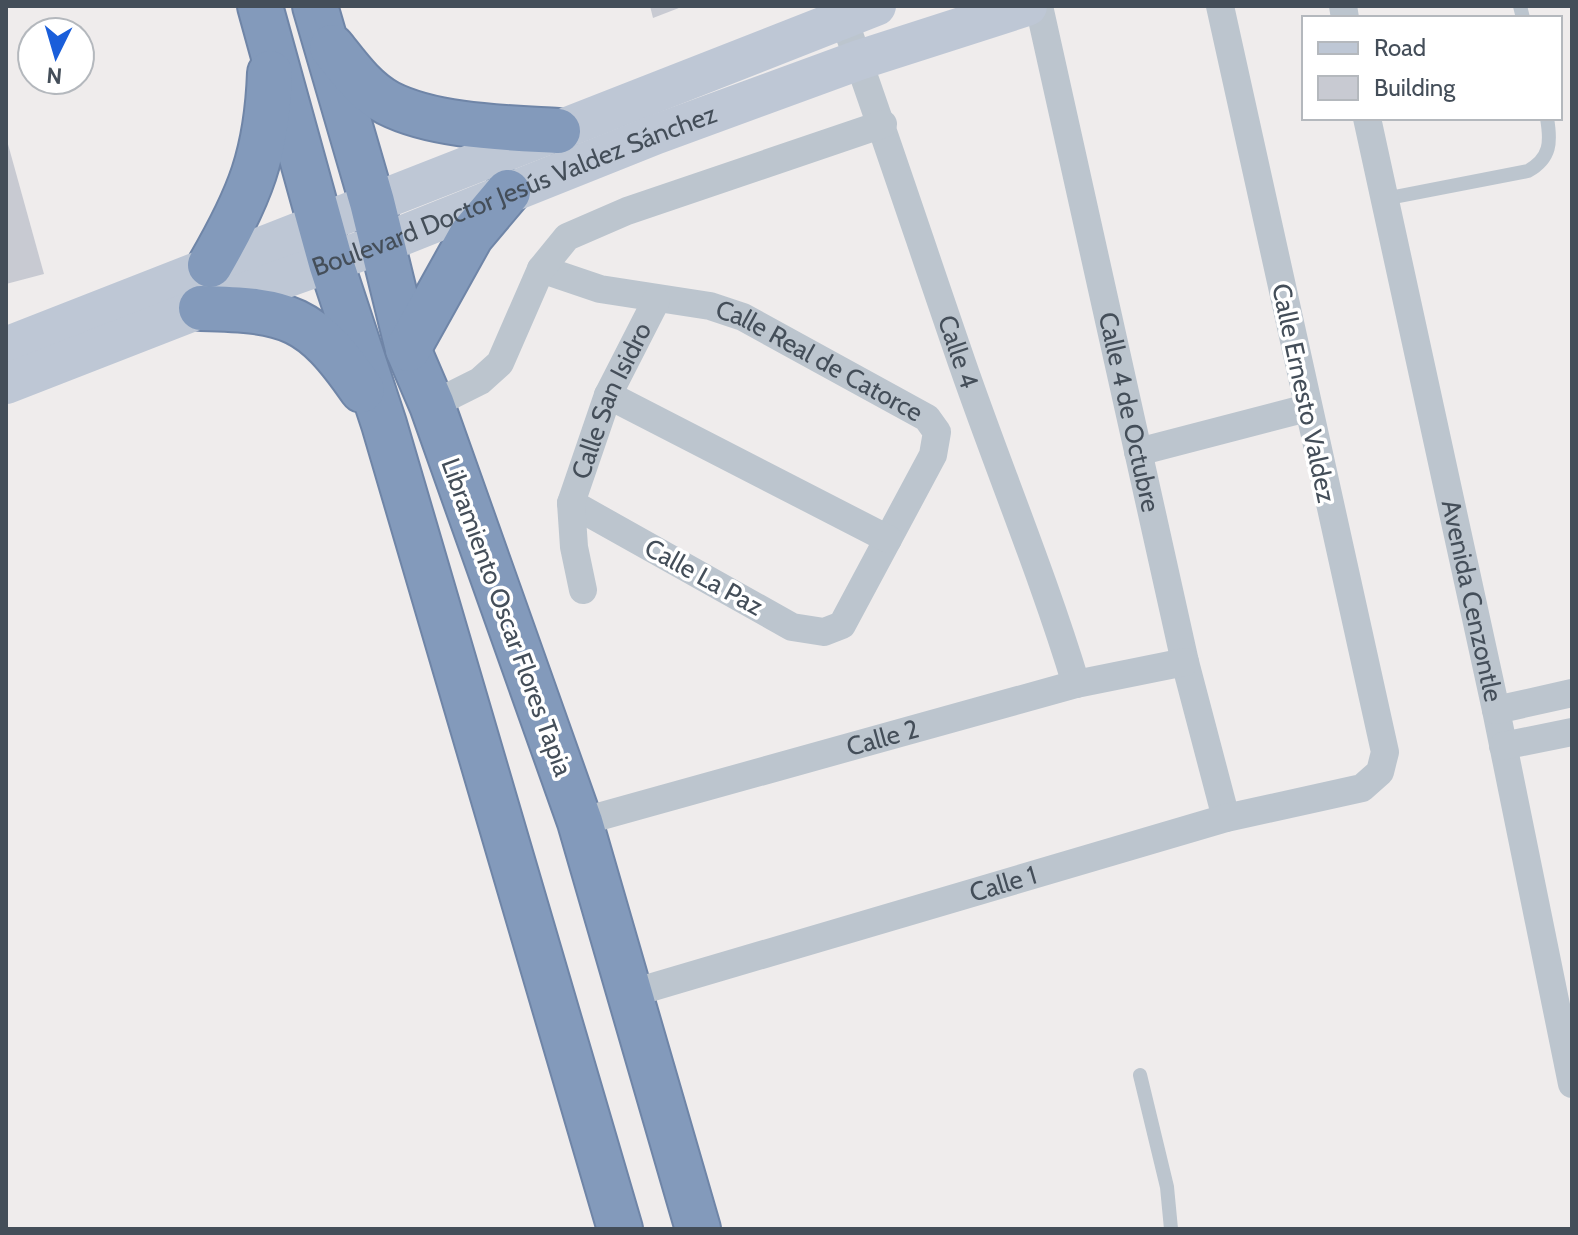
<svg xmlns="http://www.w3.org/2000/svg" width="1578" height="1235" viewBox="0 0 1578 1235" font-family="Cabin,sans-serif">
<rect width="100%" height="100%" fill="#efecec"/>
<g fill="#c8cad2">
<polygon points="650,6 684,6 653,18"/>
<polygon points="6,137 44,274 6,284"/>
</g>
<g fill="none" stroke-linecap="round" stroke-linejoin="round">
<g stroke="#6f85a7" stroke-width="48">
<g id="highway">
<polyline points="260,6 331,263 384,424 620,1229"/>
<polyline points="315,6 372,202 408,349 432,405 580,822 698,1229"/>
<path d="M332 47C348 67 364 90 388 103 435 127 507 128 558 131"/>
<path d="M210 265C250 196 267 154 270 73"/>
<path d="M201 308C289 310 311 316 362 390"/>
<polyline points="408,349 471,236 508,192"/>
</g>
</g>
<g stroke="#bcc5ce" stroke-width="14">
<polyline points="1520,6 1523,18"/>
<path d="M1384 199 1528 171C1551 158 1551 142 1547 118"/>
<polyline points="1140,1075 1167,1187 1171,1229"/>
</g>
<g stroke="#bcc5ce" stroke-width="28">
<path id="s1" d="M1039 6 1185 662 1226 818"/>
<polyline points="1343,6 1345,18"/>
<path id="s2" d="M843 17C884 132 922 247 962 363 999 470 1043 575 1076 684"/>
<path id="s3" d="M1367 118 1496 710 1572 1084"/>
<path id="s4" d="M541 269 600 289 710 306 743 317 927 418 937 432 933 455 842 625 824 632 792 627 571 503"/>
<polyline points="608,395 888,539"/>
<polyline points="432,405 480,381 500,363 541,269 567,237 627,211 883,124"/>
<polyline points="1138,452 1307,408"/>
<path id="s5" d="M583 590 574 547 571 503 608 395 656 301"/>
<polyline points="1496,710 1572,693"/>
<polyline points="1503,746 1572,732"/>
<path id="s6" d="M580 822 1076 684 1185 662"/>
<path id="s7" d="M629 994 1226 818 1362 788 1380 772 1385 752 1220 6"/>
</g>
<g stroke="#bec7d5" stroke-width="40">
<polyline points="6,347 876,6"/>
<path id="s8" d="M6 384 201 308 381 244 657 134 859 60 1027 6"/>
</g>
<use href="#highway" stroke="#839abb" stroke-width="44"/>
</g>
<g text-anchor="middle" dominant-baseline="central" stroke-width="7" stroke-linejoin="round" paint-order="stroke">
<g font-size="26" fill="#444e59" stroke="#fff">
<text stroke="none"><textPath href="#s8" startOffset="544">Boulevard Doctor Jesús Valdez Sánchez</textPath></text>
<text stroke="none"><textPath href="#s2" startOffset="354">Calle 4</textPath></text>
<text stroke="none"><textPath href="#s4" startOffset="296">Calle Real de Catorce</textPath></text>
<text transform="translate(1304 393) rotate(78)">Calle Ernesto Valdez</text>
<text stroke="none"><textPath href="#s5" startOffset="198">Calle San Isidro</textPath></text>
<text stroke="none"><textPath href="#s1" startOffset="416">Calle 4 de Octubre</textPath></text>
<text transform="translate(704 577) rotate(29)">Calle La Paz</text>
<text stroke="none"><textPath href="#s3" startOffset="494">Avenida Cenzontle</textPath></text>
<text transform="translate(507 617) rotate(70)">Libramiento Oscar Flores Tapia</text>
<text stroke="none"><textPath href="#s6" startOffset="314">Calle 2</textPath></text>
<text stroke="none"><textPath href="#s7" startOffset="390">Calle 1</textPath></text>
</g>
</g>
<rect width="1578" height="1235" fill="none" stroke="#444e59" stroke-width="16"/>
<rect x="1302" y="16" width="260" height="104" fill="#ffffff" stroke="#b4b8bd" stroke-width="2"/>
<rect x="1318" y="42" width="40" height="12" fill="#bec7d5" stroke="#b4b8bd" stroke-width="2"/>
<text x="1374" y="56" font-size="24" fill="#444e59">Road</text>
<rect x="1318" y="76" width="40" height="24" fill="#c8cad2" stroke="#b4b8bd" stroke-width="2"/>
<text x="1374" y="96" font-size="24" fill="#444e59">Building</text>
<g transform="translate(56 56) rotate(185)"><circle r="38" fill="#ffffff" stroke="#b4b8bd" stroke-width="2"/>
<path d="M0-6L14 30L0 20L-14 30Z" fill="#1a5eda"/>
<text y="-12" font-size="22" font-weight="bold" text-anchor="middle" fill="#444e59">N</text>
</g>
</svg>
